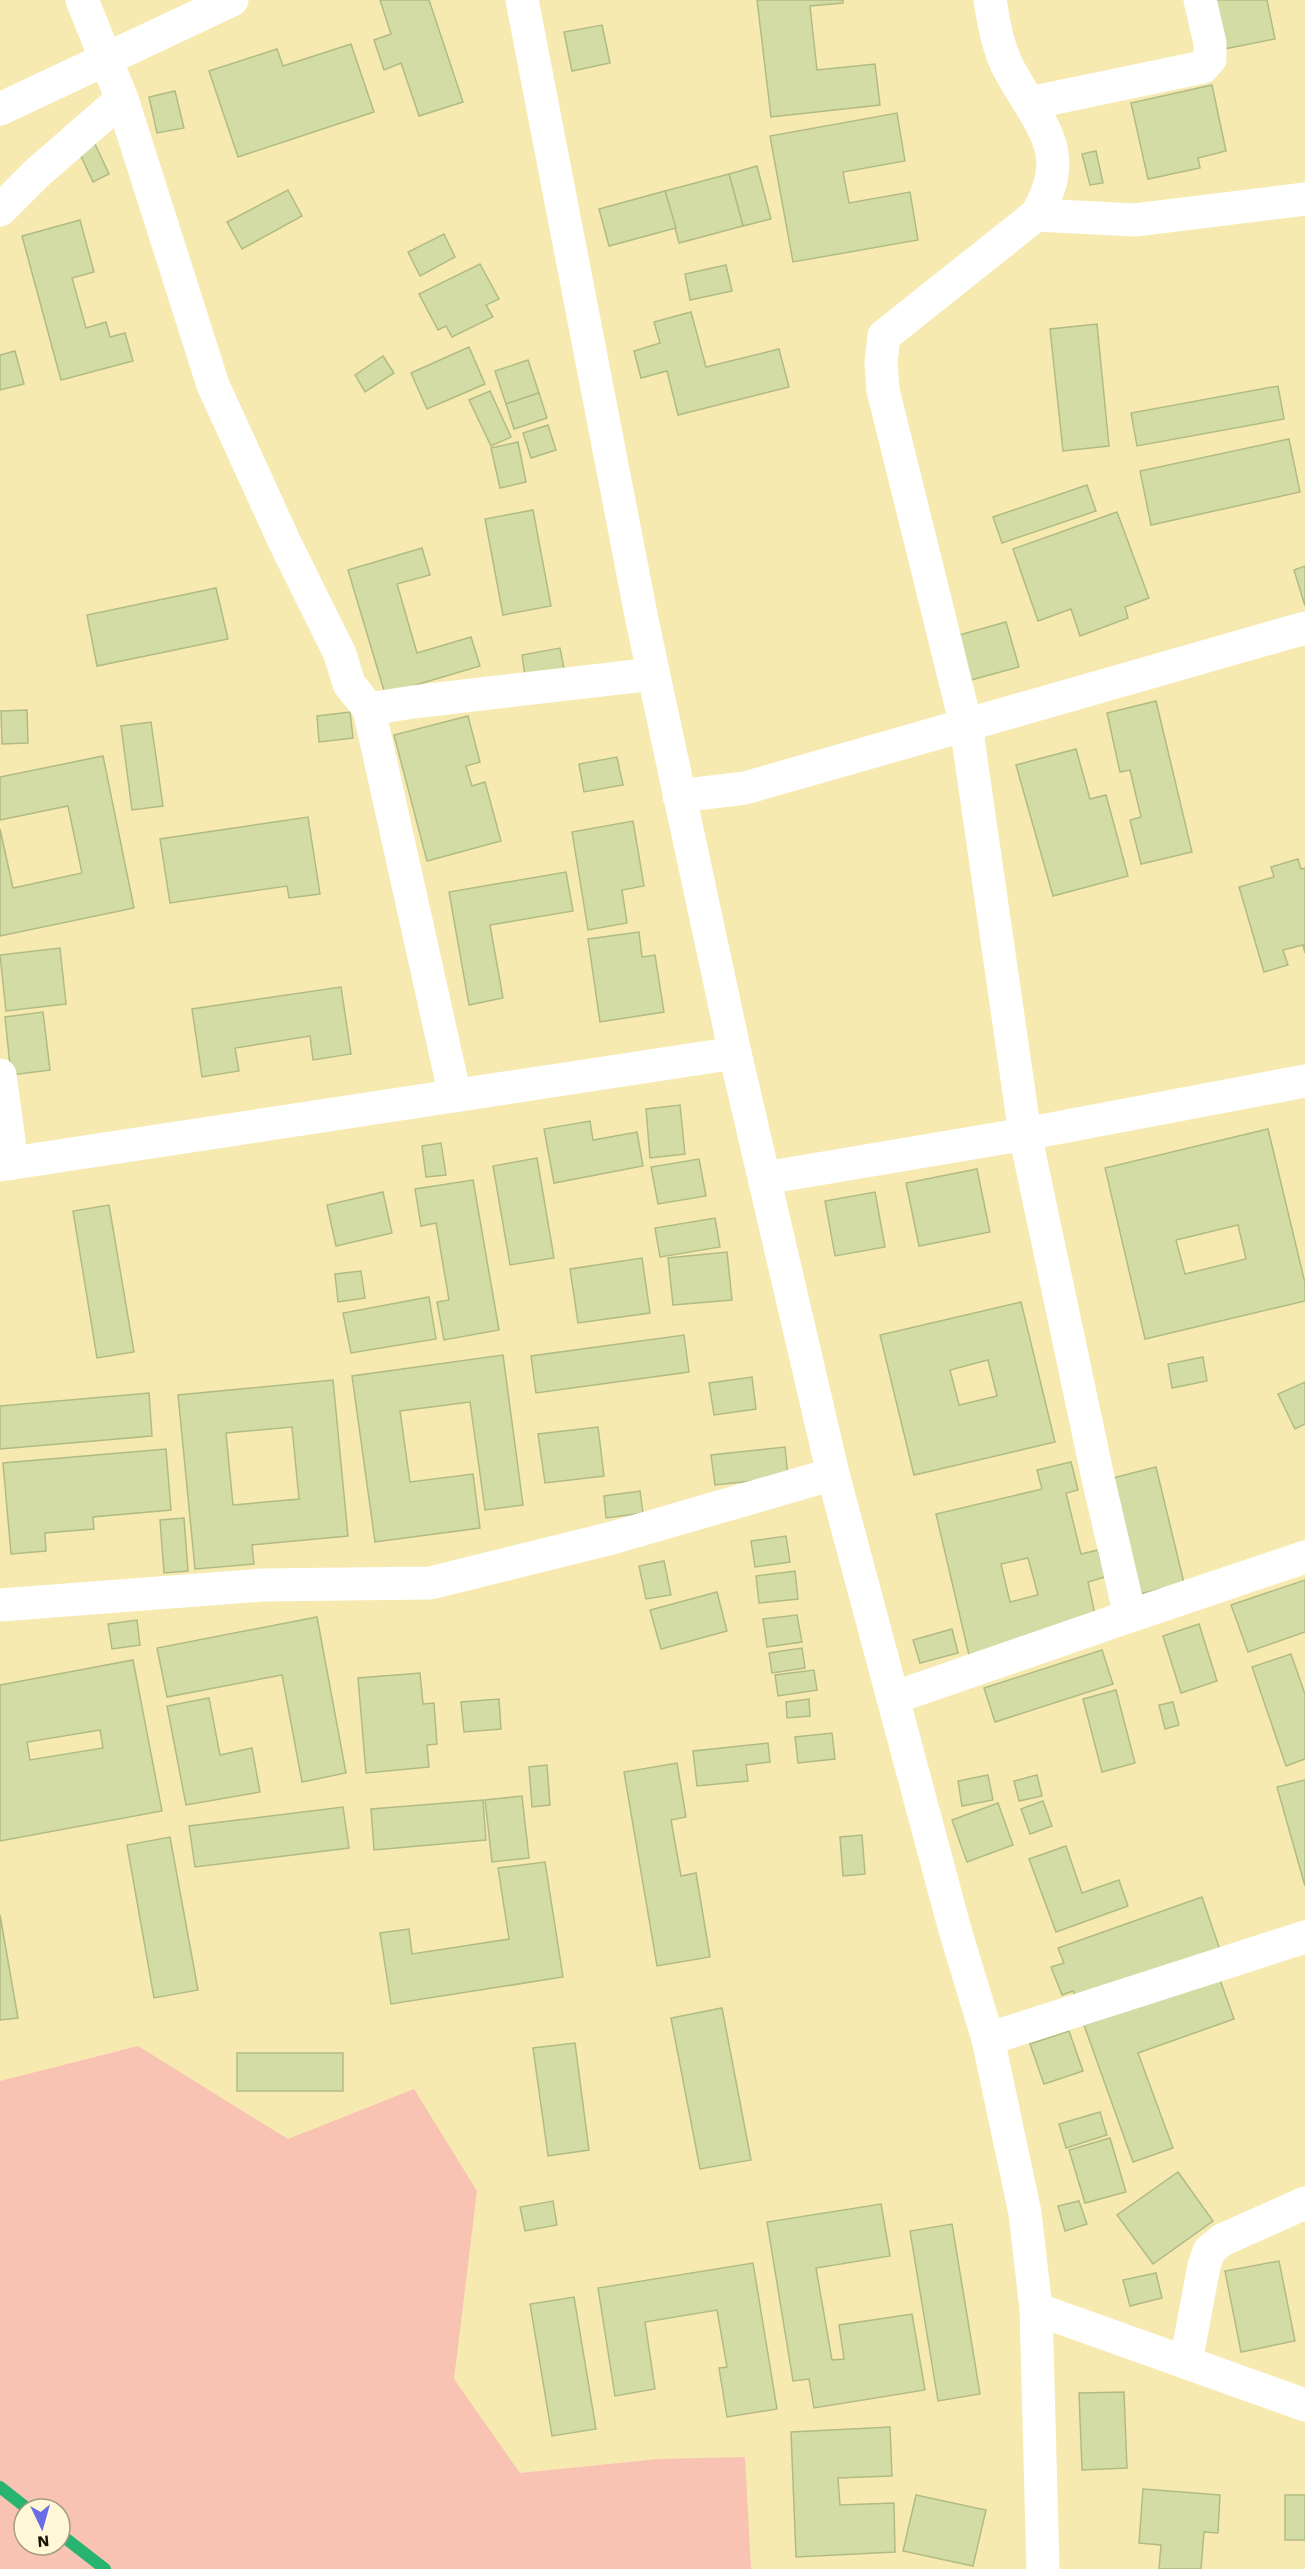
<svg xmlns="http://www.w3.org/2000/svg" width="1305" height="2569" viewBox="0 0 1305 2569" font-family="'Work Sans',sans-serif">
<rect width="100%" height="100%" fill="#f7eab1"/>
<path fill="#f8c3b3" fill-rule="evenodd" d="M138 2046 288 2139 414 2089 477 2191 454 2379 520 2473 658 2459 745 2457 751 2569H0V2081ZM24 2509H60V2545H24Z"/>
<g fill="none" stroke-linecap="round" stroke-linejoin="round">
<g stroke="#28b371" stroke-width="12">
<polyline points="0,2487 28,2509"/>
<polyline points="60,2534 105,2569"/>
</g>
</g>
<g fill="#d2dca4" stroke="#b1bb84" stroke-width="1.5" fill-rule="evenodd">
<polygon points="380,0 429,0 463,102 419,116 401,63 384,70 374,40 391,34"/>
<polygon points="757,0 843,0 843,3 810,6 817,70 875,64 880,105 771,117"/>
<polygon points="1214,0 1267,0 1275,39 1224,49"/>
<polygon points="602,25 610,63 572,71 564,32"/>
<polygon points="351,44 374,112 238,157 209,71 277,49 283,66"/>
<polygon points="1212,85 1226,151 1198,158 1200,168 1148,179 1131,103"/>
<polygon points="175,91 184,128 157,133 149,97"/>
<polygon points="897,113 905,161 843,172 849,203 910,192 918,240 793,262 770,136"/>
<polygon points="95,144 109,174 93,182 79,152"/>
<polygon points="1096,151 1103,183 1090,185 1082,154"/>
<polygon points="757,166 771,219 743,226 729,174"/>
<polygon points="729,174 743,226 679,243 665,191"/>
<polygon points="288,190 302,216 242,249 227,222"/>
<polygon points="665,191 676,228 609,246 599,209"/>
<polygon points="80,220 94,272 72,278 86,328 106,322 110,337 125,333 133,361 61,380 22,236"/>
<polygon points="444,234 455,257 420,276 408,252"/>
<polygon points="480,264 499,299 486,305 493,317 452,337 446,326 438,330 419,294"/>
<polygon points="726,265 732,291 690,300 685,274"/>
<polygon points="691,312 706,367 779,349 789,387 678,415 667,371 641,378 634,351 660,343 654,322"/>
<polygon points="1097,324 1109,446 1063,451 1050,329"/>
<polygon points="469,347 485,384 427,409 411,373"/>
<polygon points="15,351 24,384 0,390 0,355"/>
<polygon points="383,356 394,373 365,392 355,375"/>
<polygon points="528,360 539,393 506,404 495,371"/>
<polygon points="1278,386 1284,419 1137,446 1131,413"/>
<polygon points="490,391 511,437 491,446 469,400"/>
<polygon points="539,393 547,418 514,429 506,404"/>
<polygon points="548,425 556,450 531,458 523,433"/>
<polygon points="1289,439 1300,492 1151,525 1140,471"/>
<polygon points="518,442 526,482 500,488 491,448"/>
<polygon points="1087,485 1096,511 1002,543 993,517"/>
<polygon points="533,510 551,606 503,615 485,519"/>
<polygon points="1117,512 1149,598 1125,607 1128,618 1080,636 1071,609 1038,621 1013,549"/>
<polygon points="422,548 430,575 397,584 417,653 471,637 480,666 385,694 348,570"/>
<polygon points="1305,566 1305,606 1294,570"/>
<polygon points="216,588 228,639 97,666 87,615"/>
<polygon points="1006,622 1019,667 971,680 959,635"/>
<polygon points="560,648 564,669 525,676 522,655"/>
<polygon points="1156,701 1192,852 1141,864 1130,820 1141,817 1130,770 1120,772 1107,713"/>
<polygon points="27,710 28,743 2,744 1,711"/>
<polygon points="350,712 353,738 319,742 317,716"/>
<polygon points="468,716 480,762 466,766 472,786 485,782 501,841 427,861 394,735"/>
<polygon points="151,722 163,806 132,810 121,726"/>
<polygon points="1076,749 1090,799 1106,795 1128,876 1053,896 1016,765"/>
<polygon points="103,756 134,908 0,936 0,829 13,888 82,873 68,806 0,820 0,777"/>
<polygon points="617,757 623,785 584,792 579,764"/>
<polygon points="308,817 320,894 289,898 287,886 170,903 160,839"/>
<polygon points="633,821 644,886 622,890 627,923 588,930 572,832"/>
<polygon points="1298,859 1301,869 1305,868 1305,953 1303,945 1283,950 1288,965 1264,972 1239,887 1274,877 1271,867"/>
<polygon points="566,872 573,911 490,925 503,998 469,1005 449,892"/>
<polygon points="639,932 642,957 655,955 664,1012 600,1022 588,939"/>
<polygon points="60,948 66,1004 6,1011 0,955"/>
<polygon points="341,987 351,1054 313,1060 310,1036 235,1048 239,1071 202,1077 192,1009"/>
<polygon points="43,1012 50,1070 11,1075 5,1017"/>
<polygon points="680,1105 685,1154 650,1158 646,1109"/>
<polygon points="590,1121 593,1140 637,1132 643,1166 554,1183 544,1129"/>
<path d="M1268 1129 1305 1283V1301L1145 1339 1105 1168ZM1238 1225 1246 1259 1185 1274 1176 1240Z"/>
<polygon points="441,1143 446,1175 426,1177 422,1146"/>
<polygon points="537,1158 554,1258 510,1265 493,1166"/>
<polygon points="699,1159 706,1196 658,1204 651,1167"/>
<polygon points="977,1169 990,1232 919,1246 906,1183"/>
<polygon points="473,1180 499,1330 444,1340 437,1302 449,1300 436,1223 421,1226 415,1189"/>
<polygon points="383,1192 392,1233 336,1246 327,1205"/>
<polygon points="875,1192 885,1247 835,1256 825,1201"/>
<polygon points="109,1205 134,1352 97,1358 73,1211"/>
<polygon points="715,1218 720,1247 660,1257 655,1228"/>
<polygon points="727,1252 732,1300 673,1305 668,1258"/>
<polygon points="642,1258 650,1313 578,1323 570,1269"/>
<polygon points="361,1271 365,1298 338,1302 335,1274"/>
<polygon points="429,1297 436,1339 351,1353 343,1313"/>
<path d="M1021 1302 1055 1442 914 1475 880 1335ZM988 1360 997 1396 959 1405 950 1370Z"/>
<polygon points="684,1335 689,1372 536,1393 531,1356"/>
<polygon points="503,1355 523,1505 485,1510 470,1402 400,1411 410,1482 473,1474 480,1528 375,1542 352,1376"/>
<polygon points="1203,1357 1207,1381 1172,1388 1168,1364"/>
<polygon points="752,1377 756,1409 714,1415 709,1383"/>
<path d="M333 1380 348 1536 252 1545 254 1564 195 1569 178 1395ZM292 1427 299 1499 233 1505 226 1433Z"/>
<polygon points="1305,1382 1305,1424 1295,1429 1278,1394"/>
<polygon points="149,1393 152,1436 0,1449 0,1406"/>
<polygon points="598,1427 604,1476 545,1483 538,1434"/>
<polygon points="785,1447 788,1477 715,1485 711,1455"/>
<polygon points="166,1449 171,1510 93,1517 94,1529 45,1533 46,1551 11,1554 3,1463"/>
<path d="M1071 1462 1078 1490 1066 1493 1081 1554 1098 1550 1105 1577 1088 1582 1097 1624 969 1655 936 1514 1042 1489 1037 1470ZM1028 1558 1038 1595 1010 1602 1001 1564Z"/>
<polygon points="1156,1467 1184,1583 1136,1595 1109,1479"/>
<polygon points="640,1491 643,1513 606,1518 604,1496"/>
<polygon points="184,1518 188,1571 164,1573 160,1520"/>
<polygon points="786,1536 790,1562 755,1567 751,1541"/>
<polygon points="664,1561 671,1595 646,1599 639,1566"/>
<polygon points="795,1571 798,1599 759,1603 756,1576"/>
<polygon points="1305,1580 1305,1632 1248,1652 1231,1605"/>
<polygon points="717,1592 727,1631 661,1649 650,1610"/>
<polygon points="797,1615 802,1642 767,1647 763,1619"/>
<polygon points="317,1617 346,1773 302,1782 282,1675 167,1697 157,1648"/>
<polygon points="137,1620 140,1645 112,1649 108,1624"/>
<polygon points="1199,1624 1217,1681 1181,1693 1163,1636"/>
<polygon points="952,1629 958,1653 920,1663 913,1640"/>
<polygon points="802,1648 805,1668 772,1673 769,1653"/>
<polygon points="1102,1650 1113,1684 995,1722 984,1688"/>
<polygon points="1291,1654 1305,1694 1305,1759 1286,1766 1252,1667"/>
<path d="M133 1660 162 1811 0 1841V1685ZM100 1730 103 1748 30 1760 27 1742Z"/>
<polygon points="814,1670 817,1690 778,1696 775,1675"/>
<polygon points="420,1673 423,1704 434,1703 437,1744 427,1745 429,1767 366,1773 358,1678"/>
<polygon points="1116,1690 1135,1763 1102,1772 1083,1699"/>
<polygon points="209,1698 220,1755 252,1748 260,1792 186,1805 167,1706"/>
<polygon points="499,1699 501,1729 464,1732 461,1702"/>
<polygon points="809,1699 810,1716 787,1718 786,1702"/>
<polygon points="1173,1702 1179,1725 1165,1729 1159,1705"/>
<polygon points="832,1733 835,1759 798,1763 795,1737"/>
<polygon points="768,1743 770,1762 746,1765 748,1781 697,1786 693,1751"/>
<polygon points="677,1763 686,1817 671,1820 681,1876 696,1873 710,1957 657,1966 624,1772"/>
<polygon points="547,1765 550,1805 532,1807 529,1767"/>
<polygon points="988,1775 993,1800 962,1806 958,1781"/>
<polygon points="1037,1775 1042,1796 1019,1801 1014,1781"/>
<polygon points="1305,1780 1305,1886 1277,1787"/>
<polygon points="522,1796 529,1858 492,1862 485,1800"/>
<polygon points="483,1800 486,1840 374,1850 371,1809"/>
<polygon points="1043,1801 1052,1826 1030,1834 1021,1809"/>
<polygon points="998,1803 1013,1845 967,1862 952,1820"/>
<polygon points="343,1807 349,1848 195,1867 189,1826"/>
<polygon points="862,1835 865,1874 843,1876 840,1837"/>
<polygon points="170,1837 198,1990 154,1998 127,1845"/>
<polygon points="1066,1846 1082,1893 1119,1880 1128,1906 1056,1932 1029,1859"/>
<polygon points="545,1862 563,1977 391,2004 380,1933 409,1929 412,1954 509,1939 498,1868"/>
<polygon points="1202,1897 1220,1950 1075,1996 1073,1991 1062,1995 1051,1967 1064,1963 1058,1948"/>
<polygon points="0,1915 18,2018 0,2020"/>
<polygon points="1219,1977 1234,2019 1138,2053 1173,2148 1133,2162 1084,2025"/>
<polygon points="722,2008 751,2160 700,2169 671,2018"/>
<polygon points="1069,2031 1083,2071 1044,2084 1030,2044"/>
<polygon points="575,2043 589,2150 548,2156 533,2048"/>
<rect x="237" y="2053" width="106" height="38"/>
<polygon points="1100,2112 1107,2135 1066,2148 1059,2124"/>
<polygon points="1110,2138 1126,2192 1085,2203 1069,2150"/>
<polygon points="1178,2172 1213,2221 1153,2264 1117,2215"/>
<polygon points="553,2201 557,2225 525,2231 520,2207"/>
<polygon points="1079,2201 1087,2224 1065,2231 1058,2206"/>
<polygon points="881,2204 890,2256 816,2268 832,2360 844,2359 839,2325 912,2314 925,2390 814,2408 809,2379 793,2381 767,2222"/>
<polygon points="952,2224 980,2394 938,2401 910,2231"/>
<polygon points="1279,2261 1295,2341 1241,2352 1225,2271"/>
<polygon points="753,2263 777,2409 727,2417 719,2368 727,2367 717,2310 645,2322 655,2389 615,2396 598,2288"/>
<polygon points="1156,2273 1162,2298 1130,2306 1123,2280"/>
<polygon points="574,2297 596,2429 552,2436 530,2304"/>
<polygon points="1124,2392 1127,2468 1082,2470 1079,2393"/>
<polygon points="890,2427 892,2476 838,2478 840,2505 894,2503 895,2552 796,2557 791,2432"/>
<polygon points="1143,2489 1220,2495 1218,2533 1204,2532 1201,2569 1159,2569 1161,2545 1139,2543"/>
<polygon points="916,2495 986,2510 973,2566 903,2551"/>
<rect x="1285" y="2495" width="20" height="45"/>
</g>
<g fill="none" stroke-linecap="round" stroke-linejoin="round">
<g stroke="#fff" stroke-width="33">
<polyline points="82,0 122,99 213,385 285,543 340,654 349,684 369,709 413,702 653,674"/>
<polyline points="522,0 642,620 735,1053 833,1474 955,1930 988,2039 1025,2213 1036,2309 1043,2569"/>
<polyline points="1030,103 1203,67 1210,59 1210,43 1200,0"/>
<polyline points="0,109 232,0"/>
<polyline points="0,210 36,174 122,99"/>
<polyline points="1036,215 1135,220 1305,199"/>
<polyline points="369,709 455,1096"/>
<polyline points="679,796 745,788 1305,628"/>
<polyline points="0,1075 12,1163"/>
<polyline points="0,1165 735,1053"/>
<polyline points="765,1178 1025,1134 1305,1081"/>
<polyline points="0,1605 262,1585 430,1583 612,1538 833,1474"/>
<polyline points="1130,1616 1305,1557"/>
<path d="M893 1698 1130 1616 1098 1478 1025 1134 966 725 883 390 881 362 884 336 1036 215C1074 152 1040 126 1010 71 998 49 994 25 990 0"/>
<polyline points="988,2039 1305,1937"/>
<polyline points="1036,2309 1305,2405"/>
<polyline points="1186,2362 1204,2266 1209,2251 1222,2240 1305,2203"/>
</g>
</g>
<g transform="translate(42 2527) rotate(175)"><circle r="28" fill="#fff7d5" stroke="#a39c80" stroke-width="1.5"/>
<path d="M0-4.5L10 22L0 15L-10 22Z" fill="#676ee7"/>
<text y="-9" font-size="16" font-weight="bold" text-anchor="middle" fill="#181301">N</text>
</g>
</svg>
